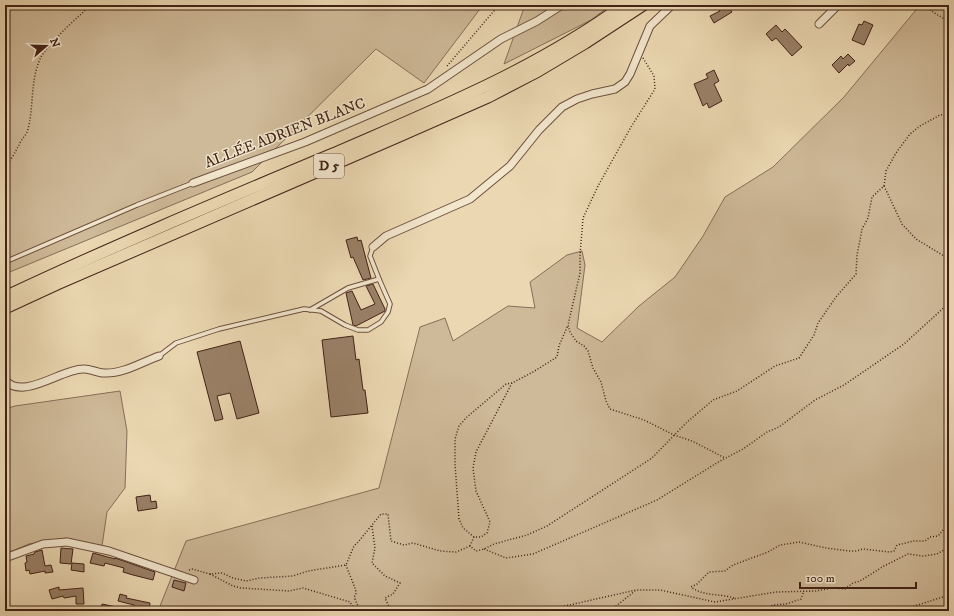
<svg xmlns="http://www.w3.org/2000/svg" width="954" height="616" viewBox="0 0 954 616" font-family="'IM FELL DW Pica',serif">
<rect width="100%" height="100%" fill="#ebd8b2"/>
<filter id="stains"><feTurbulence type="fractalNoise" baseFrequency=".005" numOctaves="4"/><feColorMatrix values="0 0 0 0 .2 0 0 0 0 .09 0 0 0 0 .02 0 0 0 .5 -.17"/></filter>
<radialGradient id="worn" r=".72"><stop offset=".6" stop-color="#630" stop-opacity="0"/><stop offset="1" stop-color="#630" stop-opacity=".3"/></radialGradient>
<g fill="#ceb998" stroke="#886e58">
<polygon points="5,5 483,5 424,83 376,49 252,172 5,274"/>
<polygon points="525,5 611,5 591,20 504,64"/>
<polygon points="920,5 949,5 949,611 158,611 186,541 379,488 420,327 445,318 453,341 508,306 535,308 530,282 567,255 582,251 585,265 577,328 602,342 639,306 675,277 703,236 725,197 773,167 844,97"/>
<polygon points="120,391 127,431 125,488 107,512 102,546 66,538 29,544 5,554 5,409 15,406"/>
</g>
<g fill="#9a8168" stroke="#422217">
<polygon points="716,5 728,5 732,12 714,23 710,16 720,11"/>
<polygon points="864,21 873,25 864,45 852,40 859,24 862,25"/>
<polygon points="776,25 782,32 785,29 802,47 792,56 776,38 772,41 766,34"/>
<polygon points="848,54 855,61 849,66 848,64 839,73 832,65 841,56 843,59"/>
<polygon points="714,70 719,81 714,84 722,101 709,108 707,103 703,106 694,84 708,78 706,74"/>
<polygon points="357,237 358,241 361,240 371,278 363,280 353,257 351,258 346,240"/>
<polygon points="373,284 385,309 385,311 356,326 353,325 346,293 352,291 361,310 375,304 366,286"/>
<polygon points="353,336 356,360 359,359 363,390 365,390 368,413 331,417 322,340"/>
<polygon points="240,341 259,413 237,419 230,393 217,396 223,419 215,421 197,352"/>
<polygon points="150,495 151,502 156,501 157,508 138,511 136,497"/>
<polygon points="61,548 73,549 71,564 60,563"/>
<polygon points="42,550 45,566 51,565 53,572 45,573 45,571 30,574 29,570 26,571 25,563 27,562 26,556 34,554 35,552"/>
<polygon points="93,553 115,559 115,558 155,572 153,580 133,575 123,572 124,568 105,563 104,566 90,563"/>
<polygon points="72,563 84,564 84,572 71,570"/>
<polygon points="174,580 186,583 184,591 172,587"/>
<polygon points="59,587 59,590 83,588 84,604 76,604 76,596 64,598 63,596 52,599 49,590"/>
<polygon points="120,594 127,596 126,598 150,603 149,611 134,608 134,605 118,601"/>
<polygon points="102,604 121,608 121,611 101,611"/>
</g>
<g fill="none" stroke-linecap="round" stroke-linejoin="round">
<g stroke="#6c503e" stroke-width="5.5">
<g id="service">
<polyline points="373,247 370,256 379,279"/>
<polyline points="5,262 137,205 193,183"/>
<polyline points="159,356 176,343 219,329 304,309 321,311 345,325 358,330 368,330 381,322 388,312 390,304 379,279 348,288 310,310"/>
</g>
</g>
<g stroke="#6c503e" stroke-width="9">
<g id="minor">
<polyline points="819,24 838,5"/>
<polyline points="193,183 305,142 428,89 501,39 537,21 562,5"/>
<polyline points="373,247 386,236 470,199 510,166 539,130 562,107 577,99 592,94 615,89 625,82 630,74 650,26 672,5"/>
<path d="M5 380C23 401 61 369 83 369 89 368 97 373 104 373 123 374 142 362 159 356"/>
<polyline points="5,558 43,544 67,542 109,551 194,580"/>
<polyline points="5,611 15,611"/>
</g>
</g>
<g stroke="#422217" stroke-width="13">
<g id="primary">
<path d="M5 297C115 245 228 198 340 151 439 108 536 69 624 5"/>
<polyline points="5,308 57,284 397,137 488,97 538,71 585,43 643,5"/>
</g>
</g>
<g stroke="#422217" stroke-width="1.5" stroke-dasharray="1 2" stroke-linecap="butt">
<polyline points="922,5 949,22"/>
<polyline points="643,58 654,76 655,89 631,127 598,186 583,218 580,255 580,273 568,325 570,332 576,341 584,346 588,351 593,368 601,382 606,401 610,409 644,420 674,435 692,441 725,458"/>
<polyline points="447,66 499,5"/>
<path d="M5 165C12 160 15 152 19 145 21 139 27 135 28 129 34 106 30 82 40 59 47 44 78 17 91 5"/>
<polyline points="884,186 902,224 916,239 949,259"/>
<polyline points="512,383 506,384 467,417 459,426 455,439 455,464 459,519 463,528 474,537 481,537 487,533 490,522 476,491 473,468 476,452 512,383 533,372 557,357 559,346 568,325"/>
<polyline points="372,526 375,548 372,563 385,576 400,583 393,594 385,598 391,611"/>
<polyline points="470,546 474,537"/>
<polyline points="484,549 506,558 533,554 657,500 720,461 743,449 767,432 779,427 815,400 844,385 904,344 949,303"/>
<path d="M346 565C348 572 356 588 356 593 356 598 354 593 355 599 356 603 359 606 359 611"/>
<polyline points="189,570 192,569 210,574 222,573 233,578 246,581 260,578 293,576 308,571 346,565 354,546 359,541 381,514 388,514 391,541 404,545 413,543 440,551 456,552 470,546 476,551 484,549 494,544 527,535 547,526 652,458 686,423 713,400 737,391 775,366 799,358 814,335 818,323 836,297 856,274 857,255 860,240 862,229 868,218 872,197 884,186 886,171 896,153 910,134 920,126 940,115 949,114"/>
<polyline points="210,574 233,586 241,588 289,591 303,588 350,602 356,611"/>
<path d="M734 598C719 593 705 597 691 587L697 584 709 572 725 571 733 565 768 552 780 545 799 542 826 548 850 551H856L863 549 889 552 894 551 897 545 914 541H925L930 537 938 536 944 529H949"/>
<polyline points="773,606 776,611"/>
<polyline points="611,610 635,591"/>
<polyline points="550,611 556,608 636,590 660,590 715,602 776,592 816,591 832,588 845,589 853,583 860,581 884,566 908,554 923,556 937,554 949,547"/>
<polyline points="610,611 611,610 616,611"/>
<polyline points="764,611 773,605 786,604 801,599 804,591"/>
<polyline points="899,611 949,595"/>
<polyline points="927,611 933,607"/>
</g>
<use href="#service" stroke="#f2e6cd" stroke-width="3.5"/>
<use href="#minor" stroke="#f2e6cd" stroke-width="7"/>
<use href="#primary" stroke="#ebd8b2" stroke-width="11"/>
</g>
<g text-anchor="middle" dominant-baseline="central" stroke-width="3" stroke-linejoin="round" paint-order="stroke">
<rect fill="#f2e6cd" stroke="#775d4e" stroke-width="1" x="314" y="154" width="30" height="24" rx="3"/>
<g font-size="14" font-weight="bold" fill="#422217">
<text x="329" y="166">D 5</text>
</g>
<g font-size="15" fill="#422217" stroke="#f2e6cd">
<text transform="translate(285 133) rotate(-21)">ALLÉE ADRIEN BLANC</text>
</g>
</g>
<rect width="954" height="616" fill="none" stroke="#ebd8b2" stroke-width="20"/>
<rect x="6" y="6" width="942" height="604" fill="none" stroke="#422217" stroke-width="2"/>
<rect x="10" y="10" width="934" height="596" fill="none" stroke="#422217"/>
<g transform="translate(46 46) rotate(70)" stroke="#f2e6cd" stroke-width="3" paint-order="stroke">
<path d="M0-3L7 15L0 10L-7 15Z" fill="#422217"/>
<text y="-6" font-size="11" font-weight="bold" text-anchor="middle" fill="#422217">N</text>
</g>
<path d="M800 582v6h116v-6" fill="none" stroke="#422217" stroke-width="2"/>
<text x="806" y="582" font-size="12" fill="#422217" stroke="#f2e6cd" stroke-width="3" paint-order="stroke">100 m</text>
<rect width="100%" height="100%" filter="url(#stains)"/>
<rect width="100%" height="100%" fill="url(#worn)"/>
</svg>
